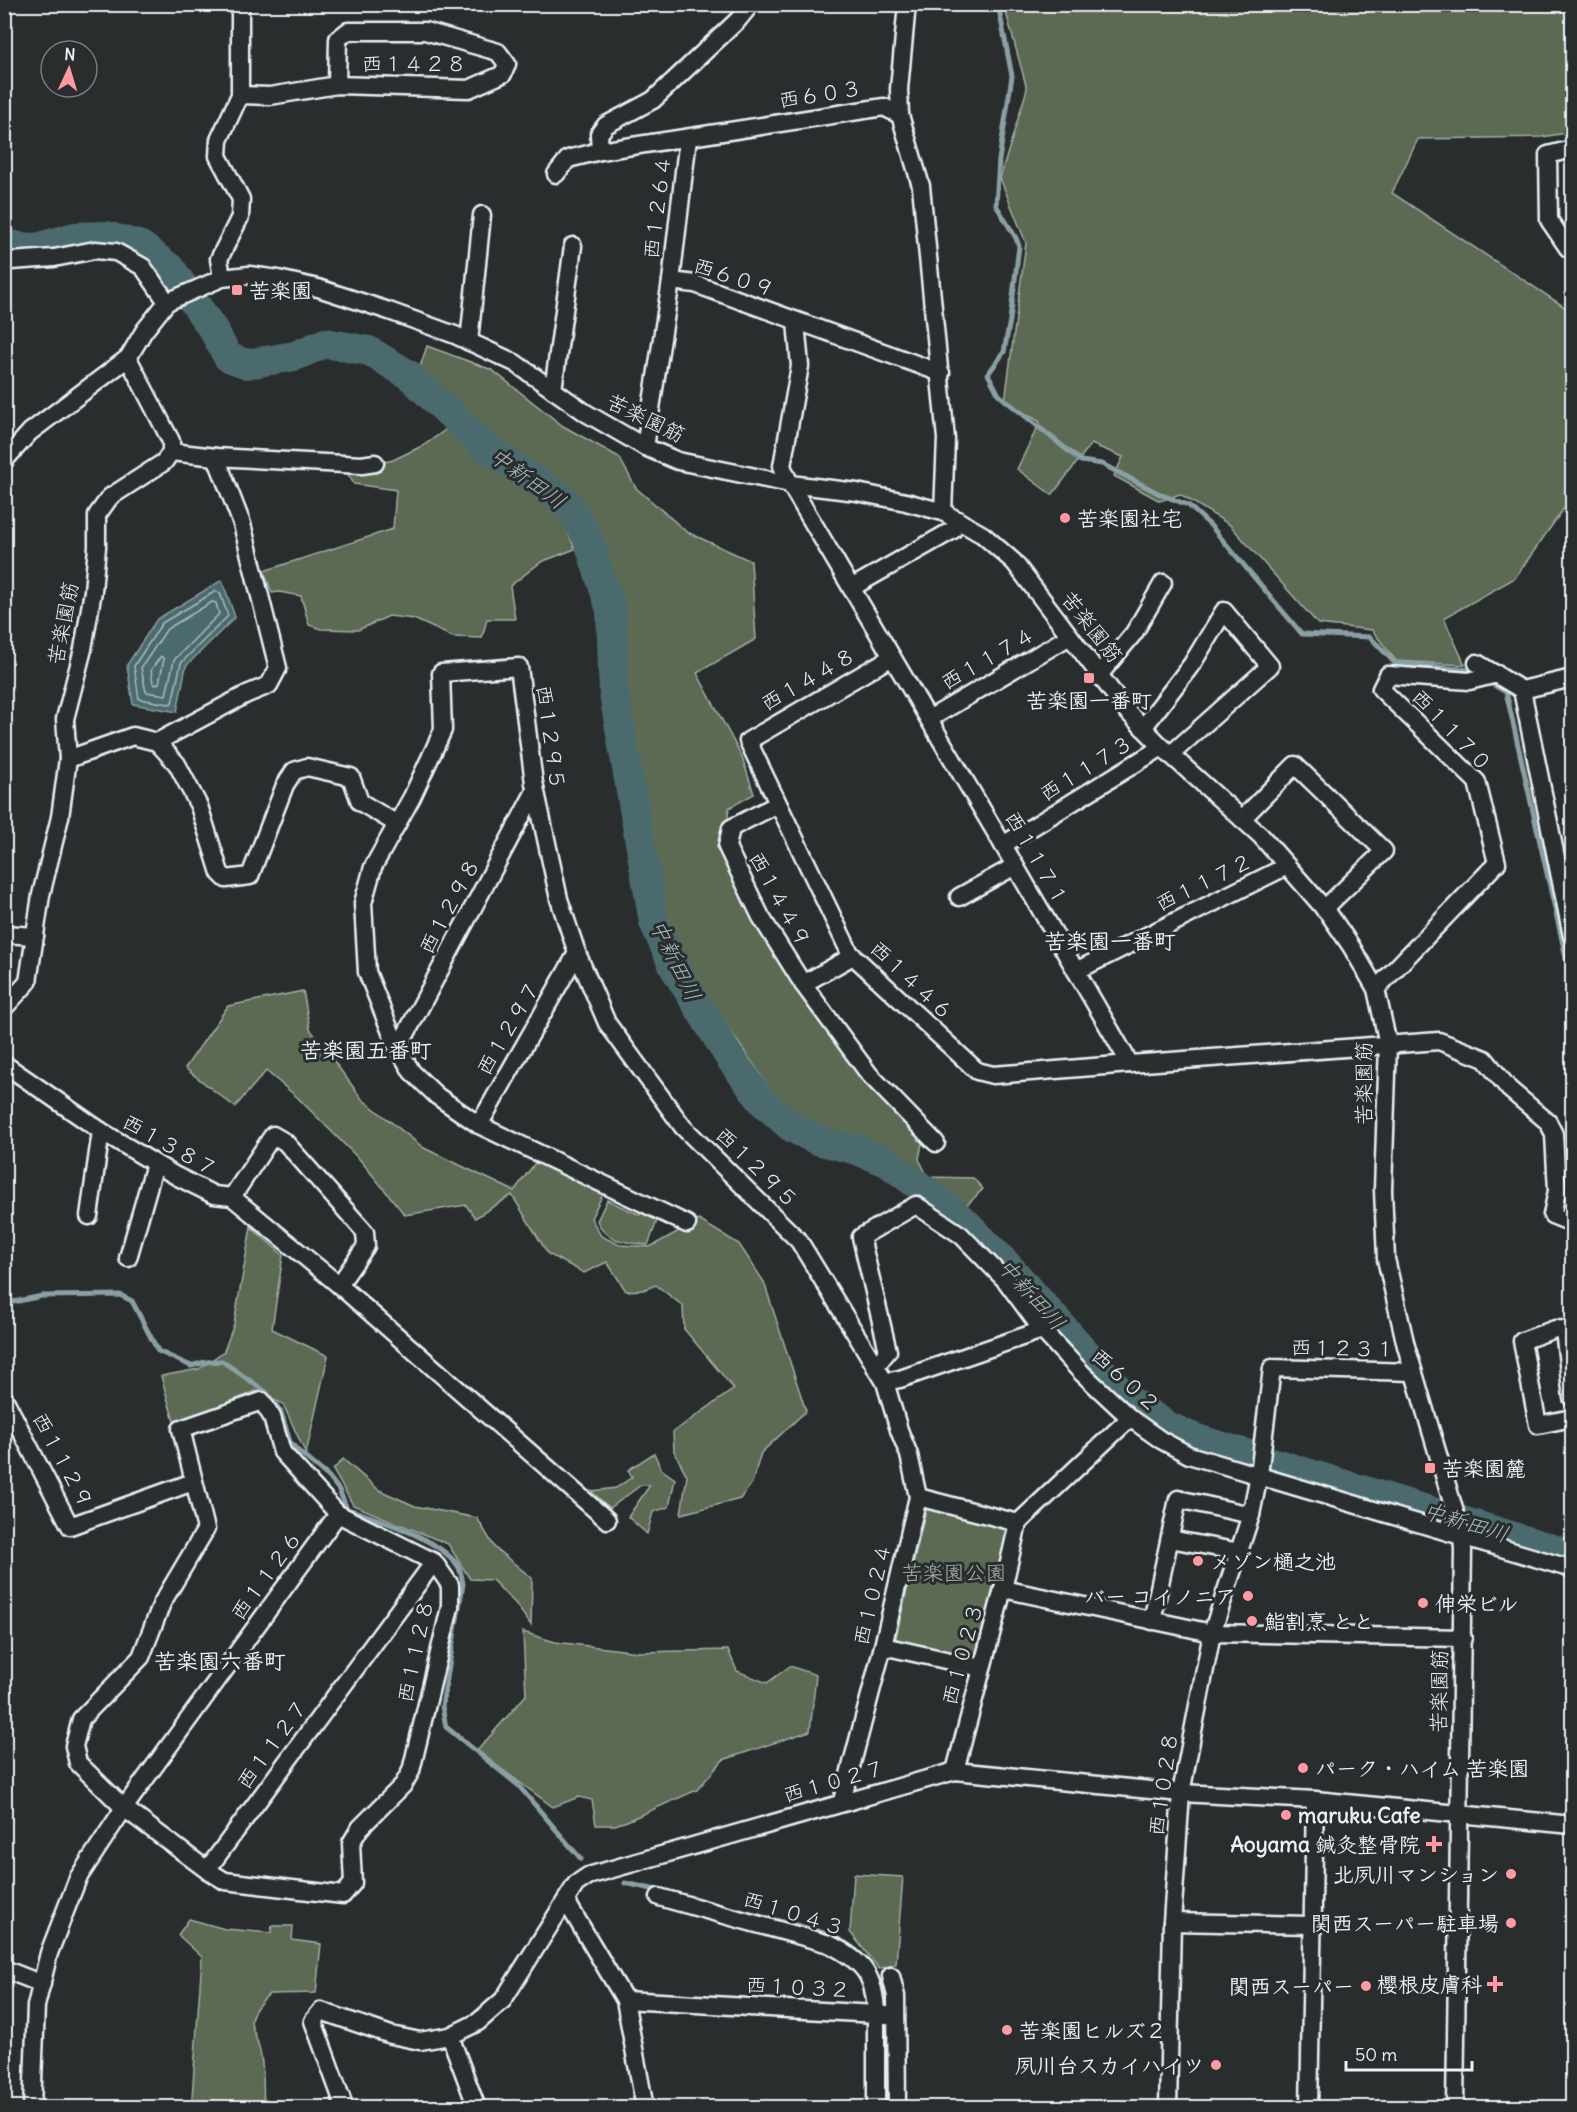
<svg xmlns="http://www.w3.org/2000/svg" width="1577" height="2112" viewBox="0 0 1577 2112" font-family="Delius,'Klee One',sans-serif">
<rect width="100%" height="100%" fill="#2a2d2e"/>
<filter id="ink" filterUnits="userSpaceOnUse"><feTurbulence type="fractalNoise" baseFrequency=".0167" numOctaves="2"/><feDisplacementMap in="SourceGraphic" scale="12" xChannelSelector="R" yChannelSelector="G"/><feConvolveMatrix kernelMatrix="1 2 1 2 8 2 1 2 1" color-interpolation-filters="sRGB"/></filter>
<g filter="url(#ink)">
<g fill="#5b6b53" stroke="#a2aea6" stroke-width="1.5">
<polygon points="1004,5 1572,5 1572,132 1542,137 1418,139 1392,193 1572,312 1572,502 1569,501 1515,578 1444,618 1465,665 1396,661 1372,630 1318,624 1230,525 1180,494 1160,501 1114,476 1123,457 1091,444 1052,495 1017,469 1040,422 1005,401 1026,243 1000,178 1027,89"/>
<polygon points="427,346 492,370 563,426 619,457 636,488 687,532 751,561 756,639 697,673 742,757 754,794 729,808 724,851 759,919 924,1134 919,1159 928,1177 973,1178 983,1189 960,1212 901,1161 861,1138 805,1127 790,1117 690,973 662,909 639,802 605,713 598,666 618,599 580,516 563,520 575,549 541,562 510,586 515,619 487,619 482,638 453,637 414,619 389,616 358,630 321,629 309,625 301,596 279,592 272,593 264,571 393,529 396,490 354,484 346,471 393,460 424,445 455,423 419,370"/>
<polygon points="303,991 310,1029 362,1099 424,1148 514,1191 538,1159 603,1194 591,1218 601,1236 620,1245 650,1247 699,1220 739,1244 764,1282 806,1411 761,1453 752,1483 740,1499 681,1514 687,1476 674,1451 673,1432 734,1389 684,1329 683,1306 656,1285 643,1290 626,1291 607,1262 584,1273 548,1254 512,1195 475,1218 466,1205 405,1215 361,1161 297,1097 266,1071 235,1107 185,1068 228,1006"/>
<path d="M607 1200 640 1215 644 1207 660 1213 648 1245C626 1242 608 1243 597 1221Z"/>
<polygon points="251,1227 283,1255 272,1329 328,1356 306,1454 283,1404 256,1391 175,1425 161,1376 199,1369 224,1351 234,1324"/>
<polygon points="654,1453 661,1469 675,1479 669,1507 653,1512 647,1534 628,1517 650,1485 641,1485 610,1508 591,1491 616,1488 632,1477 628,1470"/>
<polygon points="343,1459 379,1490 415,1506 477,1518 495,1548 532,1578 531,1625 515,1603 492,1580 470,1579 448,1544 353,1505 333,1470"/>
<polygon points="933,1507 1003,1524 1009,1531 975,1656 968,1660 899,1644 896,1637 926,1510"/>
<polygon points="523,1632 555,1642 639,1652 728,1650 737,1671 767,1683 790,1666 816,1675 810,1731 723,1760 697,1790 627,1821 615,1825 596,1825 592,1800 579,1797 553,1807 477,1751 526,1695"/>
<polygon points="854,1874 903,1877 896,1964 879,1969 850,1932"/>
<path d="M189 1919 225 1929 271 1933 272 1926H293L292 1940 321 1944 316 1993 269 1994C238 2024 256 2024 261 2056 264 2072 263 2091 264 2107H195L192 2098 202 1957 178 1935Z"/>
</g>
<polygon fill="#4c6a6d" stroke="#8aa0a5" stroke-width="1.5" points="222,580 235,617 186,666 177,712 133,704 127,665 157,619"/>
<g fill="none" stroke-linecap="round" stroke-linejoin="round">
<g stroke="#aabbc0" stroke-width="1.5">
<polygon points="216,591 220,593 228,616 181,663 172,703 169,704 139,699 134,666 162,623"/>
<polygon points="212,602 216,603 219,614 174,660 166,695 146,692 141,668 167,629"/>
<polygon points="161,656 164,659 159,683 155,685 153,683 151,670"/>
</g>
<g stroke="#8aa0a5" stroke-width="5">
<polyline points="998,4 1012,76 999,160 996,205 1016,238 1019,246 1010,320 1004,352 988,374 999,395 1081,461 1102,464 1162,495 1188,505 1210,525 1302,634 1370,637 1395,663 1469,670 1476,674"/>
<polyline points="1487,681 1506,692 1572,984"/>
<path d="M4 1304 42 1296 120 1295 132 1301 158 1351 191 1366 205 1362 222 1361 266 1392 281 1412 290 1442 298 1451 329 1477 339 1490 347 1509C378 1519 440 1539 458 1566 461 1571 462 1578 463 1584L442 1706 446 1727 518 1785 581 1859"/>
<polyline points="625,1883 661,1891"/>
<path d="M755 1915C787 1924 846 1931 866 1961"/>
<polyline points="880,1987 885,2000 886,2108"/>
</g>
<polyline stroke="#4c6a6d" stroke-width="30" points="4,243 19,247 37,248 75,237 106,236 141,246 171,269 214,331 228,357 247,364 295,356 325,343 369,351 409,375 484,446 568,503 588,539 611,610 614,694 654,922 674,967 730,1058 763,1102 791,1127 817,1140 857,1150 887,1162 942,1203 966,1223 1008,1266 1127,1399 1169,1427 1194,1438 1572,1555"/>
<g stroke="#e8f1f8" stroke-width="21">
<g id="minor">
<polyline points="751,4 738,20 653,100 606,125 599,134 600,151 884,107 900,115 921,186 946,439 943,512"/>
<polyline points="240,95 270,96 337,85 469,89 503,74 507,64 498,52 425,31 348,31 338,39 337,85"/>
<polyline points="900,115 899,89 907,4"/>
<polyline points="1572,149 1548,155 1549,220 1568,248 1572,250"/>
<polyline points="556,174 568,159 600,151"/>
<polyline points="4,258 11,261 54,258 95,250 116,252 143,267 167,302"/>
<polyline points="222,278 219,259 240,217 241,199 218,156 219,140 240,95 240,4"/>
<polyline points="671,281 688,138"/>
<polyline points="796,322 800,366 782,466 790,484 1003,845 1130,1064 1439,1041 1485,1059 1509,1089 1548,1122 1554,1134 1557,1191 1552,1215 1572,1223"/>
<polyline points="469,342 482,215"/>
<polyline points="553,390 573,246"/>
<polyline points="645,447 671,281 695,284 941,373"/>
<polyline points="171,452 216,457 362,465 375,463"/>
<polyline points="4,461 30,432 128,358"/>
<polyline points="851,588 953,530 958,520"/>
<polyline points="892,657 748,741 850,953 977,1071 993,1075 1130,1064"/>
<polyline points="1477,663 1522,690 1572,678"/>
<polyline points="1100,674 1134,633 1163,583"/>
<polyline points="1522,690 1572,936"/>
<polyline points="929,719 1070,636"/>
<polyline points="1143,728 1192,664 1224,611 1270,666 1170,755"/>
<polyline points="157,742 247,694 269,685 278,668 242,524 216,457"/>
<polyline points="68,759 133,736 157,742 177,764 199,806 220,873 226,879 250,876 285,785 294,771 307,767 351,777 360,802 397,824"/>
<polyline points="778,804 731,828 727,847 761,917 803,984 853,956"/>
<polyline points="1242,819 1295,765 1384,851 1324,909"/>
<polyline points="1003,845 1162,747"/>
<polyline points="959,897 1015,866"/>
<polyline points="4,934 35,936"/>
<polyline points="1076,971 1287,866"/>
<polyline points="803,984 869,1074 936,1143"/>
<polyline points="1376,989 1497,863 1477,782 1381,689 1388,675 1469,681 1497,674"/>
<polyline points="4,1008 28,982 41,895 60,817 68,759 65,719 83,649 93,591 97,547 97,515 110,497 164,462 171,452 171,441 128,358 144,331 167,302 222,278 249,275 278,279 318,288 389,311 455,335 515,363 586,413 645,447 678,461 790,484 857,492 906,502 943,512 983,535 1014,562 1126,710 1162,747 1261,836 1329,914 1351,946 1376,989 1388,1044 1383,1190 1386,1259 1406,1346 1462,1536 1463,1550 1455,2108"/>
<polyline points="398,1049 535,791 535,787"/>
<polyline points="4,1064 101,1131 176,1176 214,1195 232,1197 339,1285 607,1520"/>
<polyline points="479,1125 577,953"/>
<polyline points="232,1197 273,1135 285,1142 365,1232 366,1246 339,1285"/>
<polyline points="89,1216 101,1131"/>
<polyline points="687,1224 479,1125 437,1096 412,1072 396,1045 367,972 363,903 373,867 412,797 443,730 441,673 519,667 534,783 559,899 577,953 607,1023 683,1127 799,1241 885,1382 899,1430 909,1455 918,1497"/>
<polyline points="128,1258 155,1164"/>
<polyline points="1564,1330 1572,1398"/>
<polyline points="1572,1330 1555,1329 1522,1341 1538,1425 1572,1418"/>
<polyline points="875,1367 888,1351 861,1237 916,1205 961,1235 1006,1281 1042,1330 1082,1373 1130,1418 1161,1440 1189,1455 1572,1569"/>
<polyline points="885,1382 900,1379 1042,1330"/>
<polyline points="4,1398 70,1526 193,1482"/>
<polyline points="1170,1539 1240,1552"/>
<polyline points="1003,1589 1212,1633 1463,1638"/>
<polyline points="1152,1621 1178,1499 1251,1515"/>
<polyline points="883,1646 981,1668"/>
<polyline points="955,1771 1003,1589 1018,1523 1130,1418"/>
<polyline points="842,1801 883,1646 918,1497 1018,1523"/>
<polyline points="207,1870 225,1881 343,1895 353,1883 351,1843 360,1828 403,1785 411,1771 450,1607 450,1585 434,1562 338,1514 282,1452 272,1417 262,1401 181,1429 206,1529 162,1603 141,1657 81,1719 74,1746 78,1763 124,1808 207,1870 434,1562"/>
<path d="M659 1897 829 1944C863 1961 875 1975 876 2014L896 2016"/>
<polyline points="566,1901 625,2000 645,2108"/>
<polyline points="1172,1922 1312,1925"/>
<polyline points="4,1969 42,1984"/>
<polyline points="891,1976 896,1996 897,2108"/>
<polyline points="625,2000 876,2014 876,2108"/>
<polyline points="450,2036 477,2108"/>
<polyline points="32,2108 36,2006 49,1953 78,1878 124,1808 338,1514"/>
<polyline points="345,2108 313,2021 321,2011 391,2035 420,2041 450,2036 478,2022 503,2000 576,1884 588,1876 955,1771 1181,1793 1315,1800 1572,1825"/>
<polyline points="1168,2108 1172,1922 1181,1793 1212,1633 1251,1515 1259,1475 1272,1368 1413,1372"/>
<polyline points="1309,2108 1315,1800"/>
</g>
</g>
<use href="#minor" stroke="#2a2d2e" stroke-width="16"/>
</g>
</g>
<g fill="#ff9aa2" stroke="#2a2d2e" stroke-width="2">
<rect x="231" y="284" width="12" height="12" rx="3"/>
<circle cx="1065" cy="518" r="6"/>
<rect x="1083" y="672" width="12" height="12" rx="3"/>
<rect x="1424" y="1462" width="12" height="12" rx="3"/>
<circle cx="1198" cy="1561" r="6"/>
<circle cx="1248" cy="1596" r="6"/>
<circle cx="1423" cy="1603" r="6"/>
<circle cx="1252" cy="1621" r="6"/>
<circle cx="1303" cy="1768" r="6"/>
<circle cx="1286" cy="1815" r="6"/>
<path d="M1431 1835h6v6h6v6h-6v6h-6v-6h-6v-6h6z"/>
<circle cx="1511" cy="1874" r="6"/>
<circle cx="1511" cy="1923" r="6"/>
<path d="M1492 1975h6v6h6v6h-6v6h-6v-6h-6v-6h6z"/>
<circle cx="1366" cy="1986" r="6"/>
<circle cx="1007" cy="2030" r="6"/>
<circle cx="1216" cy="2065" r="6"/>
</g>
<g text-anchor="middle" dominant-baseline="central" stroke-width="6" stroke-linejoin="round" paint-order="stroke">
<g font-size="21" fill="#e8f1f8" stroke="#2a2d2e">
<text x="414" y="63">西１４２８</text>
<text transform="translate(820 94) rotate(-9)">西６０３</text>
<text transform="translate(657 207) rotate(-83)">西１２６４</text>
<text transform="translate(734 277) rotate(18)">西６０９</text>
<text transform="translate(646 418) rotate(26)">苦楽園筋</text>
<text transform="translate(63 623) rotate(-79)">苦楽園筋</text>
<text transform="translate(1092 627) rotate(52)">苦楽園筋</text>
<text transform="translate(988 658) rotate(-30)">西１１７４</text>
<text transform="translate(808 679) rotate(-30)">西１４４８</text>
<text transform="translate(1452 730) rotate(46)">西１１７０</text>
<text transform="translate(551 737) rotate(82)">西１２９５</text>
<text transform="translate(1086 768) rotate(-32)">西１１７３</text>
<text transform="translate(1037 858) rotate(60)">西１１７１</text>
<text transform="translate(1204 882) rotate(-26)">西１１７２</text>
<text transform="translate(780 899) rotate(61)">西１４４９</text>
<text transform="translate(449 906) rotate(-62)">西１２９８</text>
<text transform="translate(912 980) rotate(43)">西１４４６</text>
<text transform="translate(508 1028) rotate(-60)">西１２９７</text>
<text transform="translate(1363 1083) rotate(-90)">苦楽園筋</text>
<text transform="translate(170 1145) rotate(29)">西１３８７</text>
<text transform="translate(757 1167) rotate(44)">西１２９５</text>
<text transform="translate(1343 1348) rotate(1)">西１２３１</text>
<text transform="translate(1126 1380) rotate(42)">西６０２</text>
<text transform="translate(63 1460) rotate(62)">西１１２９</text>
<text transform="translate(266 1575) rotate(-54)">西１１２６</text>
<text transform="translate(872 1594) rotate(-77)">西１０２４</text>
<text transform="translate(415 1651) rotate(-78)">西１１２８</text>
<text transform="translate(962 1654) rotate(-75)">西１０２３</text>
<text transform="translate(1439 1691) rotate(-89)">苦楽園筋</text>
<text transform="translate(272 1744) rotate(-54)">西１１２７</text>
<text transform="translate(834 1781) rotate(-16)">西１０２７</text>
<text transform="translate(1163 1784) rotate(-82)">西１０２８</text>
<text transform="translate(794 1913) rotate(17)">西１０４３</text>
<text transform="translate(798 1987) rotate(3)">西１０３２</text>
</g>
<g font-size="21" font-weight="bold" fill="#e8f1f8" stroke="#2a2d2e" text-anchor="start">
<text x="249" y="290">苦楽園</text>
<text x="1077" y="518">苦楽園社宅</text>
<text x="1089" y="700" text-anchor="middle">苦楽園一番町</text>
<text x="1442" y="1468">苦楽園麓</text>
<text x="1210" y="1561">メゾン樋之池</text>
<text x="1236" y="1596" text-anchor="end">バー コイノニア</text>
<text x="1435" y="1603">伸栄ビル</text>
<text x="1264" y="1621">鮨割烹 とと</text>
<text x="1315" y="1768">パーク・ハイム 苦楽園</text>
<text x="1298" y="1815">maruku Cafe</text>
<text x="1420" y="1844" text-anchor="end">Aoyama 鍼灸整骨院</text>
<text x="1499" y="1874" text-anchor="end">北夙川マンション</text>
<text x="1499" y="1923" text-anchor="end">関西スーパー駐車場</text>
<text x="1482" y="1984" text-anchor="end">櫻根皮膚科</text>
<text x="1354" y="1986" text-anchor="end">関西スーパー</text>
<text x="1019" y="2030">苦楽園ヒルズ２</text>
<text x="1204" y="2065" text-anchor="end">夙川台スカイハイツ</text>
</g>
<g font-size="21" fill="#a9b5ae" stroke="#2a2d2e">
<text x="954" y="1572">苦楽園公園</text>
</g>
<g font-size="22" font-style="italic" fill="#aabbc0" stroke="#2a2d2e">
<text transform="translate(528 478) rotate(36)">中新田川</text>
<text transform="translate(676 960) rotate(64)">中新田川</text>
<text transform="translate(1032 1294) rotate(48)">中新田川</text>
<text transform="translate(1466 1522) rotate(17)">中新田川</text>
</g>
<g font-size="22" font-weight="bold" fill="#e8f1f8" stroke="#2a2d2e">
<text x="1110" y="941">苦楽園一番町</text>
<text x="366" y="1050">苦楽園五番町</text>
<text x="220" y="1661">苦楽園六番町</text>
</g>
</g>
<rect width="1577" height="2112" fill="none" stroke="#2a2d2e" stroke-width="24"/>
<rect x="12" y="12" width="1553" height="2088" fill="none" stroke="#e8f1f8" stroke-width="2" filter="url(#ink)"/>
<g transform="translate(69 69) rotate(4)"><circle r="28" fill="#2a2d2e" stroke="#767b7f" stroke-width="1.5"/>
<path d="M0-4.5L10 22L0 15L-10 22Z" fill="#ff9aa2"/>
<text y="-9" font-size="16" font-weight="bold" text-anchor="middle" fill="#e8f1f8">N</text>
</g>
<path d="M1346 2061v9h126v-9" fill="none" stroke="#e8f1f8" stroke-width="3"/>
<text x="1355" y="2061" font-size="18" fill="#e8f1f8" stroke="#2a2d2e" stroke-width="4.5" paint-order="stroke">50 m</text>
</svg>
